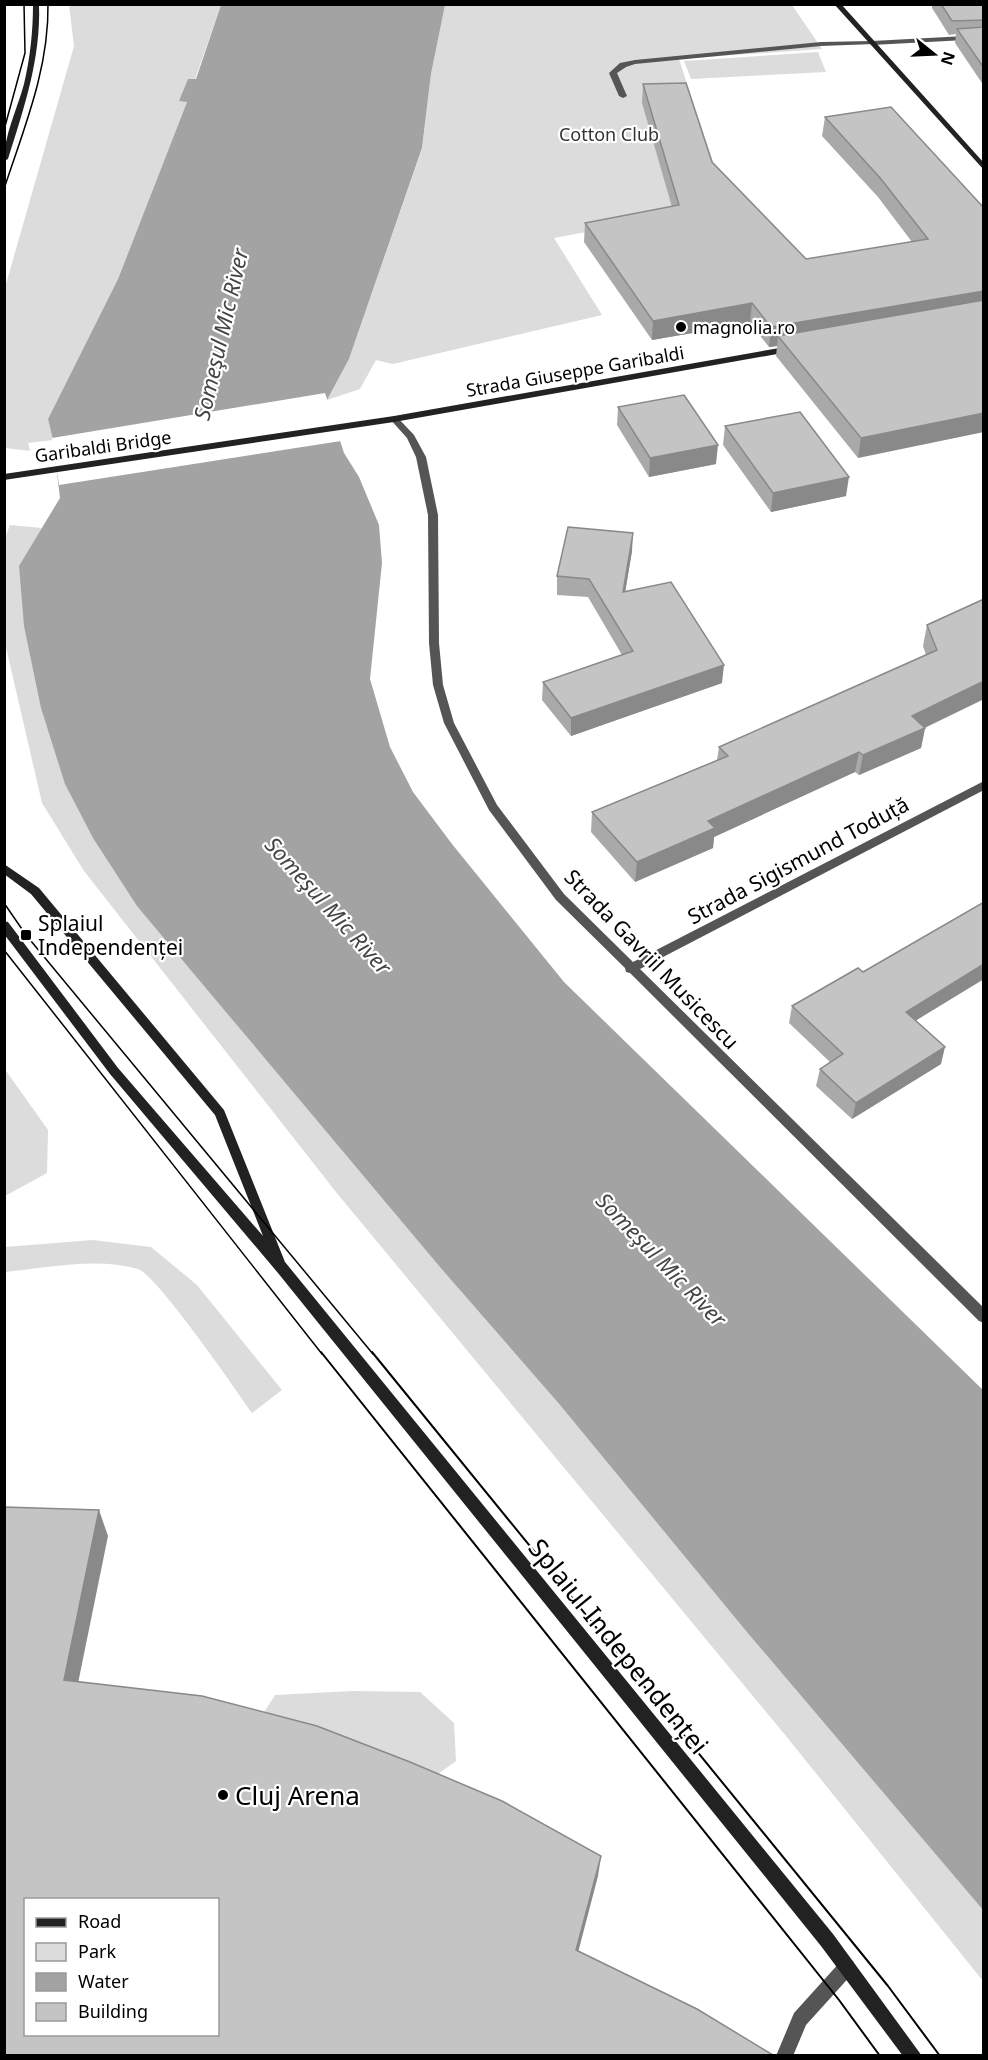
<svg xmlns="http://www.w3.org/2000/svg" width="988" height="2060" viewBox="0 0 988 2060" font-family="'Noto Sans',sans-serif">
<rect width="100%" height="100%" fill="#fff"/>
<g fill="#dcdcdc">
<polygon points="69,5 221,5 187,102 118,279 48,419 53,440 28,443 30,451 5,448 4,291 74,46"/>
<polygon points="445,5 792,5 822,49 679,59 722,189 688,213 554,238 602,315 393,364 376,360 360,389 327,400 349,359 422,149 431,74"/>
<polygon points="818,52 826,72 691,79 684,61"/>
<polygon points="10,525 42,528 20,566 237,1025 439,1266 560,1405 746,1631 983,1910 983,1981 786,1736 336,1192 84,871 42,803 5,643 4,540"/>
<polygon points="4,1068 48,1130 47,1173 5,1196"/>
<path d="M93 1240 151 1247 197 1285 282 1390 252 1413C236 1390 156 1274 138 1269 96 1257 47 1268 5 1272V1247Z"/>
<polygon points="353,1691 420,1692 454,1723 456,1761 434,1777 261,1717 275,1695"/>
</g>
<polygon fill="#a3a3a3" points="221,5 445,5 431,74 422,148 349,359 327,400 344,453 359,477 379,525 382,563 370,679 390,747 413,792 452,844 564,982 983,1390 983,1910 746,1631 560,1405 439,1266 137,906 93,838 65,784 41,708 24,626 19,566 60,498 53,440 48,419 118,279 187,102 179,101 188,79 196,79"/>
<polygon fill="#fff" points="325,393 341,441 59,485 52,438"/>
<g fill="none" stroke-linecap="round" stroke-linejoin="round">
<g fill="#555" fill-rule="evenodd">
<polygon points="872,41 875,43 874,44 821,46 635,64 626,67 617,73 627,96 623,98 619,96 609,73 620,63 635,60 821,42"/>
<polygon points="847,1959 853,1961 855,1967 853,1973 806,2025 793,2056 776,2056 794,2013 841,1961"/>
</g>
<g fill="#555" fill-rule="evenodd">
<polygon points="984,35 984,39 872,45 869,43 872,41"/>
<polygon points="394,416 397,417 414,435 426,457 438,515 439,643 443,685 454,723 497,805 564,894 633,962 984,781 984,790 640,969 984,1308 984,1323 979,1321 630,973 626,972 625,968 556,900 489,810 444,723 433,685 429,643 428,515 416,457 407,438 390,419"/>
</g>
<g fill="#222" fill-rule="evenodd">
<path d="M33 4H39C41 59 24 108 8 159L4 161C4 135 17 110 24 84 30 58 33 32 33 4Z"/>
<polygon points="834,4 841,4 984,163 984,170"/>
<polygon points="791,346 794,347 794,351 394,422 4,480 4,474 394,416"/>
<polygon points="4,864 39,888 224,1110 285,1262 833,1934 922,2056 903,2056 821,1946 278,1273 110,1074 4,934 4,921 8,922 118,1068 263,1236 215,1115 31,894 4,874"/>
</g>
<g stroke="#000" stroke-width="1.5">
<polyline points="4,130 25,53 24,4"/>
<path d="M4 189C24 128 49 69 48 4"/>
<polyline points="4,903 26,935 373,1354"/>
<polyline points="4,950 322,1354"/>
</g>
<g stroke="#000" stroke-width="2">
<polyline points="321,1352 839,2000 880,2056"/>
<polyline points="372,1352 888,1986 940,2056"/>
</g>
</g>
<g fill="#a9a9a9">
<polygon points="932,4 984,4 984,86 955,43 956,34 949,35 932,8"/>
<polygon points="643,84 712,162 806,259 912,242 878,197 822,136 825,117 984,208 858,458 776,356 777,346 769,347 750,323 652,340 584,242 585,223 672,207 642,103"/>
<polygon points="618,407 716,464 649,477 617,425"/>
<polygon points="725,426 846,496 771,512 723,445"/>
<polygon points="632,551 625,592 722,683 571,736 542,700 543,682 622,655 588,597 557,595 557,576"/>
<polygon points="984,599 984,699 925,728 921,748 859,775 855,772 714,837 713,848 635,882 591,832 592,812 717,760 719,747 926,655 923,646 927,625"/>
<polygon points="792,1006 916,1020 941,1064 852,1119 816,1086 820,1069 830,1062 789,1023"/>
</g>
<g fill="#898989">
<polygon points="984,291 984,310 778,336 777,346 769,347 771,327"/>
<polygon points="752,303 750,323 652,340 653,321"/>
<polygon points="984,413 984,432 858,458 861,438"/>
<polygon points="718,445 716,464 649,477 650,458"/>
<polygon points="849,477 846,496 771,512 773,493"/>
<polygon points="633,533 632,551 622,611 623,592"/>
<polygon points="724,665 722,683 571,736 571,718"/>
<polygon points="984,681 984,699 921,729 925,728 921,748 859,775 863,755 912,716"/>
<polygon points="859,752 855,772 714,837 713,848 635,882 637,862 708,821"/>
<polygon points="984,964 984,979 902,1029 906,1012"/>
<polygon points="945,1047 941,1064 852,1119 856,1103"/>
<polygon points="99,1510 108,1536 74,1703 64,1680"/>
<polygon points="601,1856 598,1876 574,1968 576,1950"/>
</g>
<g fill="#c4c4c4" stroke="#898989" stroke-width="1.5" fill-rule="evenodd">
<polygon points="941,4 984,4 984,20 952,21"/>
<polygon points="984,27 984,68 957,29"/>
<polygon points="686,83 712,162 806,259 928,239 881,179 825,117 891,107 984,208 984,291 771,327 752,303 653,321 585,223 679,205 643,84"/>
<polygon points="984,300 984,413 861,438 778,336"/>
<polygon points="684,395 718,445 650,458 618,407"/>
<polygon points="800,412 849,477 773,493 725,426"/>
<polygon points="568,527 633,533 623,592 671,582 724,665 571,718 543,682 633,651 589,579 557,576"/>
<polygon points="984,599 984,681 912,716 925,728 863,755 859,752 708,821 715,828 637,862 592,812 728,756 719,747 937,650 927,625"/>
<polygon points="984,902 984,964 906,1012 945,1047 856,1103 820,1069 843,1054 792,1006 858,968 863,972"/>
<path d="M4 1507 99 1510 64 1680 202 1696 317 1726 410 1762 502 1801 601 1856 576 1950 697 2009 773 2055H4ZM26 1899H218V2034H26Z"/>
</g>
<g fill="#000" stroke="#fff" stroke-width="2">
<circle cx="681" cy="327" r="6"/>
<rect x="20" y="929" width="12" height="12" rx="3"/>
<circle cx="223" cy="1795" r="6"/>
</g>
<g text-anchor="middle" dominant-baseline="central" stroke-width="4.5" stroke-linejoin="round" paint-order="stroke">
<g font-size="18" fill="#333" stroke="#fff">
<text x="609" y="134">Cotton Club</text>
</g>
<g font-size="18" fill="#000" stroke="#fff" text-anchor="start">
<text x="693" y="327">magnolia.ro</text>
</g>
<g font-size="18" fill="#000" stroke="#fff">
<text transform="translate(575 371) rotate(-10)">Strada Giuseppe Garibaldi</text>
<text transform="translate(103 446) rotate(-8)">Garibaldi Bridge</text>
</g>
<g font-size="21" fill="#000" stroke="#fff">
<text transform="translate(798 860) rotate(-28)">Strada Sigismund Toduță</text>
<text transform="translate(652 959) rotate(46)">Strada Gavriil Musicescu</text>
</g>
<g font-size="21" fill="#000" stroke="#fff" text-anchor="start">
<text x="38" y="923">Splaiul<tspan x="38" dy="24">Independenței</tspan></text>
</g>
<g font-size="22" font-style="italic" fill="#444" stroke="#fff">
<text transform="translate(220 334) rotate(-77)">Someşul Mic River</text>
<text transform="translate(329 905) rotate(48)">Someşul Mic River</text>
<text transform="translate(662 1259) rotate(46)">Someşul Mic River</text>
</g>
<g font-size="26" fill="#000" stroke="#fff">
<text transform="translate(619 1646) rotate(51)">Splaiul Independenței</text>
</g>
<g font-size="26" fill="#000" stroke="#fff" text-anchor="start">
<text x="235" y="1795">Cluj Arena</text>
</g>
</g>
<rect width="988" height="2060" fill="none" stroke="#000000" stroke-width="12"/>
<rect x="24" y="1898" width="195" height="138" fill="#ffffff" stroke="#999999" stroke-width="1.5"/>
<rect x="36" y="1918" width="30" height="9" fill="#222222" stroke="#999999" stroke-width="1.5"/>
<text x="78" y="1928" font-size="18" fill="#000000">Road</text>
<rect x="36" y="1943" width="30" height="18" fill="#dcdcdc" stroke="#999999" stroke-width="1.5"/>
<text x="78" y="1958" font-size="18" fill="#000000">Park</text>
<rect x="36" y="1973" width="30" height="18" fill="#a3a3a3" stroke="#999999" stroke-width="1.5"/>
<text x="78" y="1988" font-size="18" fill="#000000">Water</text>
<rect x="36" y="2003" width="30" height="18" fill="#c4c4c4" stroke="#999999" stroke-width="1.5"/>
<text x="78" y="2018" font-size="18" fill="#000000">Building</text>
<g transform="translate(934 54) rotate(108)" stroke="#ffffff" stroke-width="4.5" paint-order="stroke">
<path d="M0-4.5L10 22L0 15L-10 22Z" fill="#000000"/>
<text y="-9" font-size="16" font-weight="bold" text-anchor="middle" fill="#000000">N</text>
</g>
</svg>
